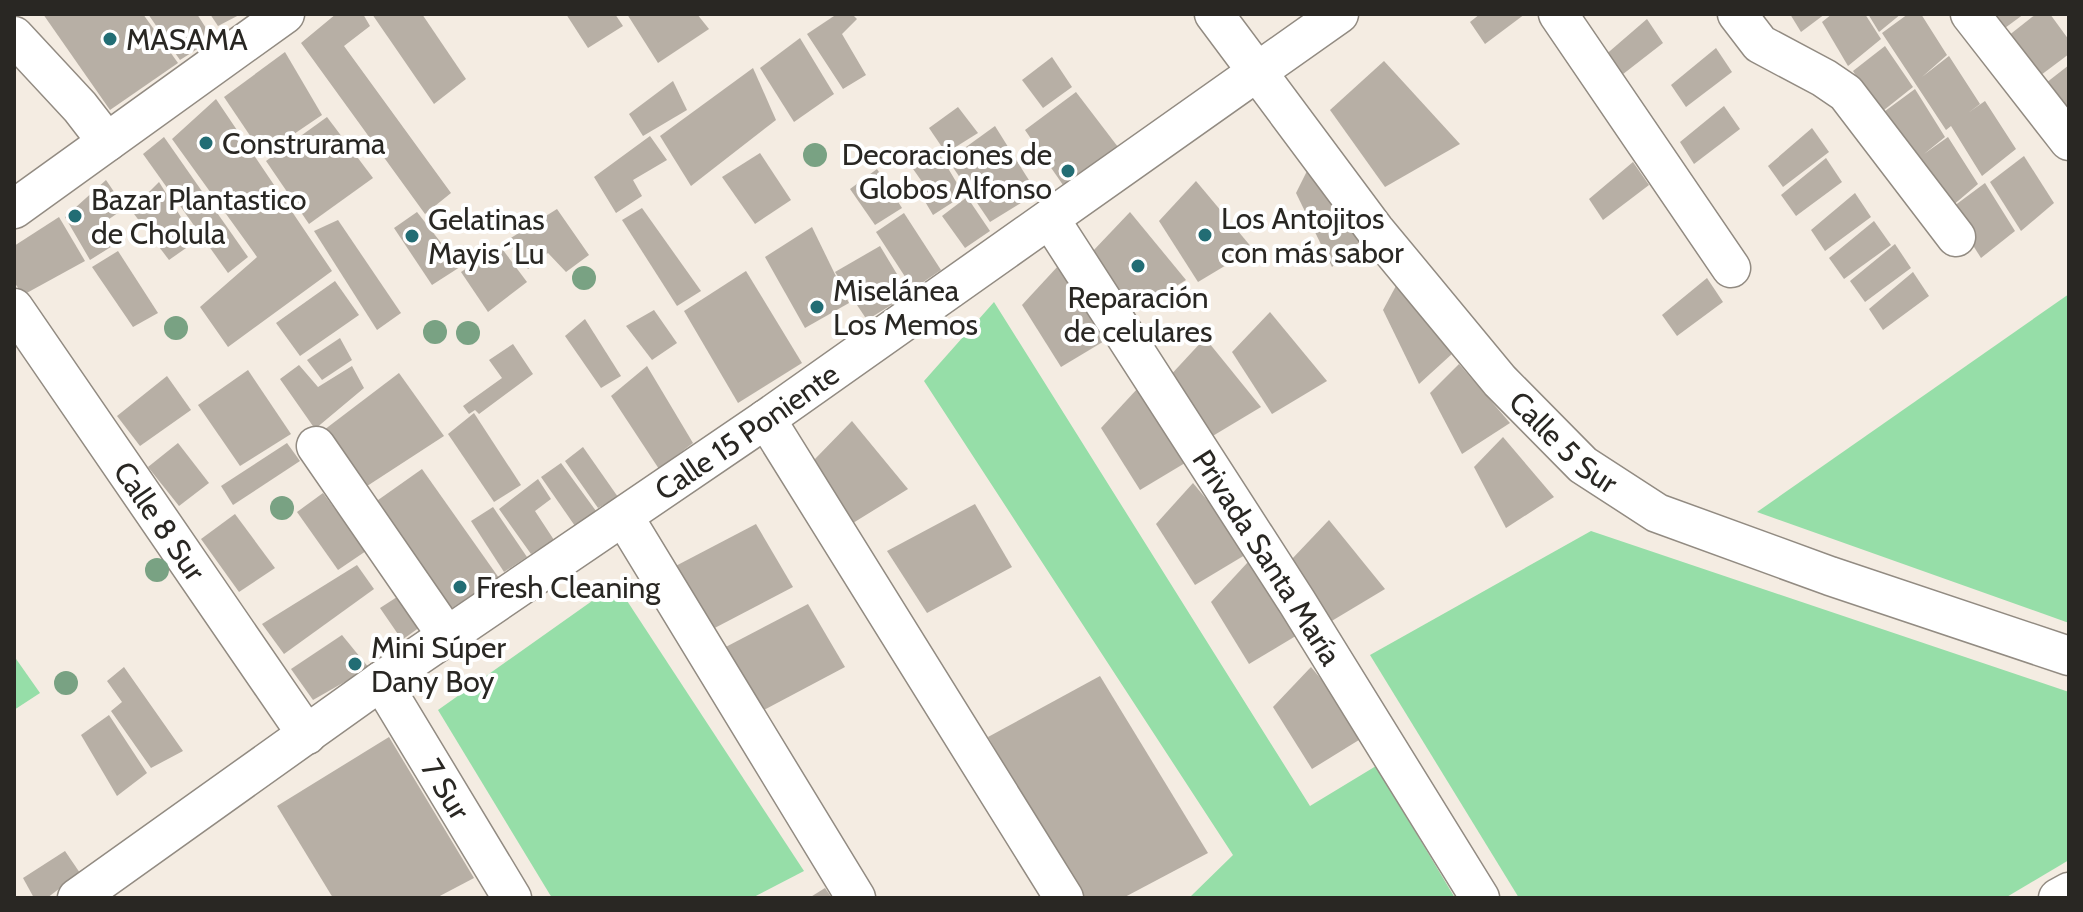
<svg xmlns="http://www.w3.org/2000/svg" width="2083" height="912" viewBox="0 0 2083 912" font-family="Cabin,sans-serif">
<rect width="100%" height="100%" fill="#f4ece2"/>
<g fill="#96dea8">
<polygon points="2069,294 2069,623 1757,512"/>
<polygon points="994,302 1310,806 1376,766 1455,898 1189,898 1233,855 924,381"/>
<polygon points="1591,531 2069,692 2069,860 2005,898 1519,898 1370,655"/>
<polygon points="616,584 804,871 752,898 552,898 438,710"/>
<polygon points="14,656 40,693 14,710"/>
</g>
<g fill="#b7afa5">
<polygon points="43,14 143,14 178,63 110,110"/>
<polygon points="148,14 197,14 213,39 180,60"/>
<polygon points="210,14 241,14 218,26"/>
<polygon points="336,14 363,14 370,26 344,46 451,193 425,214 301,43"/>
<polygon points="372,14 422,14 466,79 434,104"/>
<polygon points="566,14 615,14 623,26 588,48"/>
<polygon points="627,14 697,14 709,29 658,63"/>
<polygon points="837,14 852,14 857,19 842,34 866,75 843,89 807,34"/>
<polygon points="1480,14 1525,14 1485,44 1470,22"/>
<polygon points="1790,14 1825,14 1801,32"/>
<polygon points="1832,14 1865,14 1881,39 1848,66 1822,22"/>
<polygon points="1868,14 1901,14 1879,32"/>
<polygon points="1908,14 1921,14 1947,55 1922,77 1949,56 1980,104 1968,113 1985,101 2016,149 1982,176 1951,126 1946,130 1882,33"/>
<polygon points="1981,14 2024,14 1994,36"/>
<polygon points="2036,14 2050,14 2069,40 2069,54 2029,84 2003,40"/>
<polygon points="1647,19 1663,43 1618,78 1603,57"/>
<polygon points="800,38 834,94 794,122 760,68"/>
<polygon points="1885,46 1913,87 1879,114 1853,71"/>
<polygon points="1716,48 1732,72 1686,107 1671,85"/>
<polygon points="285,52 322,115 263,155 224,97"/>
<polygon points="1052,57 1072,87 1043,108 1022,80"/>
<polygon points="1384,61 1460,144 1385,187 1330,110"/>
<polygon points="2069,65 2069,130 2037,90"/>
<polygon points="753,68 776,120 691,186 660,136"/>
<polygon points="673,81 687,110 643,136 629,114"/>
<polygon points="1915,89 1945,137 1924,154 1948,137 1978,184 1945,212 1881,114"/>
<polygon points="1076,92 1118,147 1063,185 1025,130"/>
<polygon points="216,99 332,271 228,347 200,307 257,257 172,139"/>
<polygon points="1724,106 1740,129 1694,164 1680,142"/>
<polygon points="958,107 978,133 946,153 929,128"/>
<polygon points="327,117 373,178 309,224 266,161"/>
<polygon points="995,126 1037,193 990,222 948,160"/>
<polygon points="1812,128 1829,152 1783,187 1768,166"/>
<polygon points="650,136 667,160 633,180 642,196 616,213 594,177"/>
<polygon points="164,137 248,257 228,273 143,154"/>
<polygon points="936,148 964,195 933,215 917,188 925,186 911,166"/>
<polygon points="760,153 791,200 755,224 722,177"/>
<polygon points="2024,156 2054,203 2021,231 1990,182"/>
<polygon points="1826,158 1842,182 1796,216 1781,195"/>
<polygon points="1633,162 1649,185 1603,220 1589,199"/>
<polygon points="1309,167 1366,236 1332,267 1296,193"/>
<polygon points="877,169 902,208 875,225 850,189"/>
<polygon points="106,180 125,208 99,226 114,245 90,260 65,217"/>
<polygon points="1196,181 1253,249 1198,282 1159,221"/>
<polygon points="159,182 196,241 169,260 131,210"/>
<polygon points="1985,183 2015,231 1981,258 1950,209"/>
<polygon points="1855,193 1871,217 1825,251 1811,230"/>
<polygon points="967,197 990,231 965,248 942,216"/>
<polygon points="642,208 701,291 677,306 622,220"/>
<polygon points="557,209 589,255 566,272 548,253 528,269 506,241"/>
<polygon points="417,212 460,267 432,285 394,228"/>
<polygon points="1130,212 1186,280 1132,314 1092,252"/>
<polygon points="904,213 941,270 913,289 876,232"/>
<polygon points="59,217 85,261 23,295 14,282 14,246"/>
<polygon points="338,220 401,313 377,330 314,231"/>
<polygon points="1874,221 1891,245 1844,279 1829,258"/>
<polygon points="812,227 849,303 805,328 765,257"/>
<polygon points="1895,244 1911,268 1865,302 1850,281"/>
<polygon points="500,246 527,282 488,312 461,272"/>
<polygon points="880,246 909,294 867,320 835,272"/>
<polygon points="118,251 158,313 133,327 92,267"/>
<polygon points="1059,265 1116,334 1061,367 1022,305"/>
<polygon points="746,271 802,363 738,403 684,311"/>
<polygon points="1913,272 1929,296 1883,330 1869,309"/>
<polygon points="1707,278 1723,302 1677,336 1662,315"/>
<polygon points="335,281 359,315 300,356 276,323"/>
<polygon points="1397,284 1453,353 1419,384 1383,310"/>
<polygon points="654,310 677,343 652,360 626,326"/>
<polygon points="1270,312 1327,381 1272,414 1232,352"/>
<polygon points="585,319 621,376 601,388 565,336"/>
<polygon points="340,338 352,360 322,380 307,360"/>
<polygon points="1205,338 1261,407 1206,440 1167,379"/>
<polygon points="513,344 533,374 479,414 475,410 469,414 463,406 502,378 489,360"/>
<polygon points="1459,364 1510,423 1462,454 1430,393"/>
<polygon points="299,365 318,387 352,366 364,388 315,429 280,379"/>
<polygon points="647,366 693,443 659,469 611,396"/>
<polygon points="248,370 291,434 240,466 198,405"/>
<polygon points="399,373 444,436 361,490 324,430"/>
<polygon points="167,376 191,410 140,446 117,416"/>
<polygon points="1138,388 1195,457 1140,490 1101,428"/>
<polygon points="474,413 521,485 494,502 448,434"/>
<polygon points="852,421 908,489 853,523 814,460"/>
<polygon points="1503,437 1554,497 1506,528 1474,467"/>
<polygon points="178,443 209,483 179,506 148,467"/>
<polygon points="287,443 300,461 233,505 221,486"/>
<polygon points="583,447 618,497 598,508 565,461"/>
<polygon points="561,463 596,511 575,526 541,477"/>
<polygon points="422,469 499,578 444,613 371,505"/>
<polygon points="538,479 551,499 535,511 554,540 531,554 499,509"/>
<polygon points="1193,483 1250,552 1195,585 1156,524"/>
<polygon points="323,493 366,551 338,570 297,512"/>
<polygon points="975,504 1012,567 927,613 887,551"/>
<polygon points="493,507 527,557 504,572 471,521"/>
<polygon points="235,514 275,568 239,592 201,539"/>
<polygon points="1329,520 1385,589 1330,622 1291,560"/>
<polygon points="756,524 793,587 707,632 668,570"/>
<polygon points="1248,562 1304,631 1249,664 1211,602"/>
<polygon points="357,565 374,589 284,654 262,624"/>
<polygon points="397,597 420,627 402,640 380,608"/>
<polygon points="808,604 845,667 760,712 720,650"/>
<polygon points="342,635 369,668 313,700 291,669"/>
<polygon points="124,667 183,751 151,768 111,711 122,702 107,681"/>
<polygon points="1311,667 1367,735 1312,769 1273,707"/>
<polygon points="1100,676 1208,853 1123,898 1083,898 988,737"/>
<polygon points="109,715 147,773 117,796 81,735"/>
<polygon points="389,737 474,878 436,898 333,898 277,806"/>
<polygon points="65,851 80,873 47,898 34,898 23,878"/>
<polygon points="825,888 832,898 809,898"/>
</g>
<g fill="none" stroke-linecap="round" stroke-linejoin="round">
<g stroke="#928b82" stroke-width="41">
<g id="minor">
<path id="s1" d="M1214 14 1375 230 1500 381 1583 465 1657 513 1830 576 2069 656"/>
<polyline points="1558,14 1731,268"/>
<polyline points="1737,14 1760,44 1824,78 1846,93 1956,237"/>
<polyline points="1970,14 2069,141"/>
<polyline points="14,36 80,107 107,142"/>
<polyline points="14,209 285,14"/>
<path id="s2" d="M1050 219 1297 602 1480 898"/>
<path id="s3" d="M14 308 307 735"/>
<polyline points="766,419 1064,898"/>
<polyline points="316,446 447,636"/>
<polyline points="624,517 856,898"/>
<path id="s4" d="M381 681 512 898"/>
<path id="s5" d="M77 898 381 681 766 419 1339 14"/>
<polyline points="2058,898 2069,892"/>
</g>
</g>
<use href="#minor" stroke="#fff" stroke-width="38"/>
</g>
<g fill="#79a283">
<circle cx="815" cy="155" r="12"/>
<circle cx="584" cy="278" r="12"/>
<circle cx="176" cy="328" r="12"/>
<circle cx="435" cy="332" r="12"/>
<circle cx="468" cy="333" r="12"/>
<circle cx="282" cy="508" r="12"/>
<circle cx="157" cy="570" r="12"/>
<circle cx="66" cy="683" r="12"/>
</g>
<g fill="#226d74" stroke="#fff" stroke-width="3">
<circle cx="110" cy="39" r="8"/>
<circle cx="206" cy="143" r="8"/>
<circle cx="1068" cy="171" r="8"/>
<circle cx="75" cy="216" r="8"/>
<circle cx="1205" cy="235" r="8"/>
<circle cx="412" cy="236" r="8"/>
<circle cx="1138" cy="266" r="8"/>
<circle cx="817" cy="307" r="8"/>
<circle cx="460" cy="587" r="8"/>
<circle cx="355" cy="664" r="8"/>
</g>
<g text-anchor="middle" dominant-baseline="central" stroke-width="8" stroke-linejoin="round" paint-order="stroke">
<g font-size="30" fill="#292723" stroke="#fff" text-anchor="start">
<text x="126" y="39">MASAMA</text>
<text x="222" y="143">Construrama</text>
<text x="1052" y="154" text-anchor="end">Decoraciones de<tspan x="1052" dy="34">Globos Alfonso</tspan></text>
<text x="91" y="199">Bazar Plantastico<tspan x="91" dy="34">de Cholula</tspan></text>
<text x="1221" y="218">Los Antojitos<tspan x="1221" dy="34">con más sabor</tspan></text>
<text x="428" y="219">Gelatinas<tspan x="428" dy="34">Mayis´Lu</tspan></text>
<text x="833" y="290">Miselánea<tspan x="833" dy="34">Los Memos</tspan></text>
<text x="1138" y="297" text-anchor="middle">Reparación<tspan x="1138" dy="34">de celulares</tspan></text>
<text x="476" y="587">Fresh Cleaning</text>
<text x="371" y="647">Mini Súper<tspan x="371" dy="34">Dany Boy</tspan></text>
</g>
<g font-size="30" fill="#292723" stroke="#fff">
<text stroke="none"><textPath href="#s5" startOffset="816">Calle 15 Poniente</textPath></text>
<text stroke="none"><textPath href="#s1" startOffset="554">Calle 5 Sur</textPath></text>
<text stroke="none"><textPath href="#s3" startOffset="258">Calle 8 Sur</textPath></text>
<text stroke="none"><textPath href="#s2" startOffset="402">Privada Santa María</textPath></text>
<text stroke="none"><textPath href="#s4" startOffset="126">7 Sur</textPath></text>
</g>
</g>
<rect width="2083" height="912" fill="none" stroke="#292723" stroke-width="32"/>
</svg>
